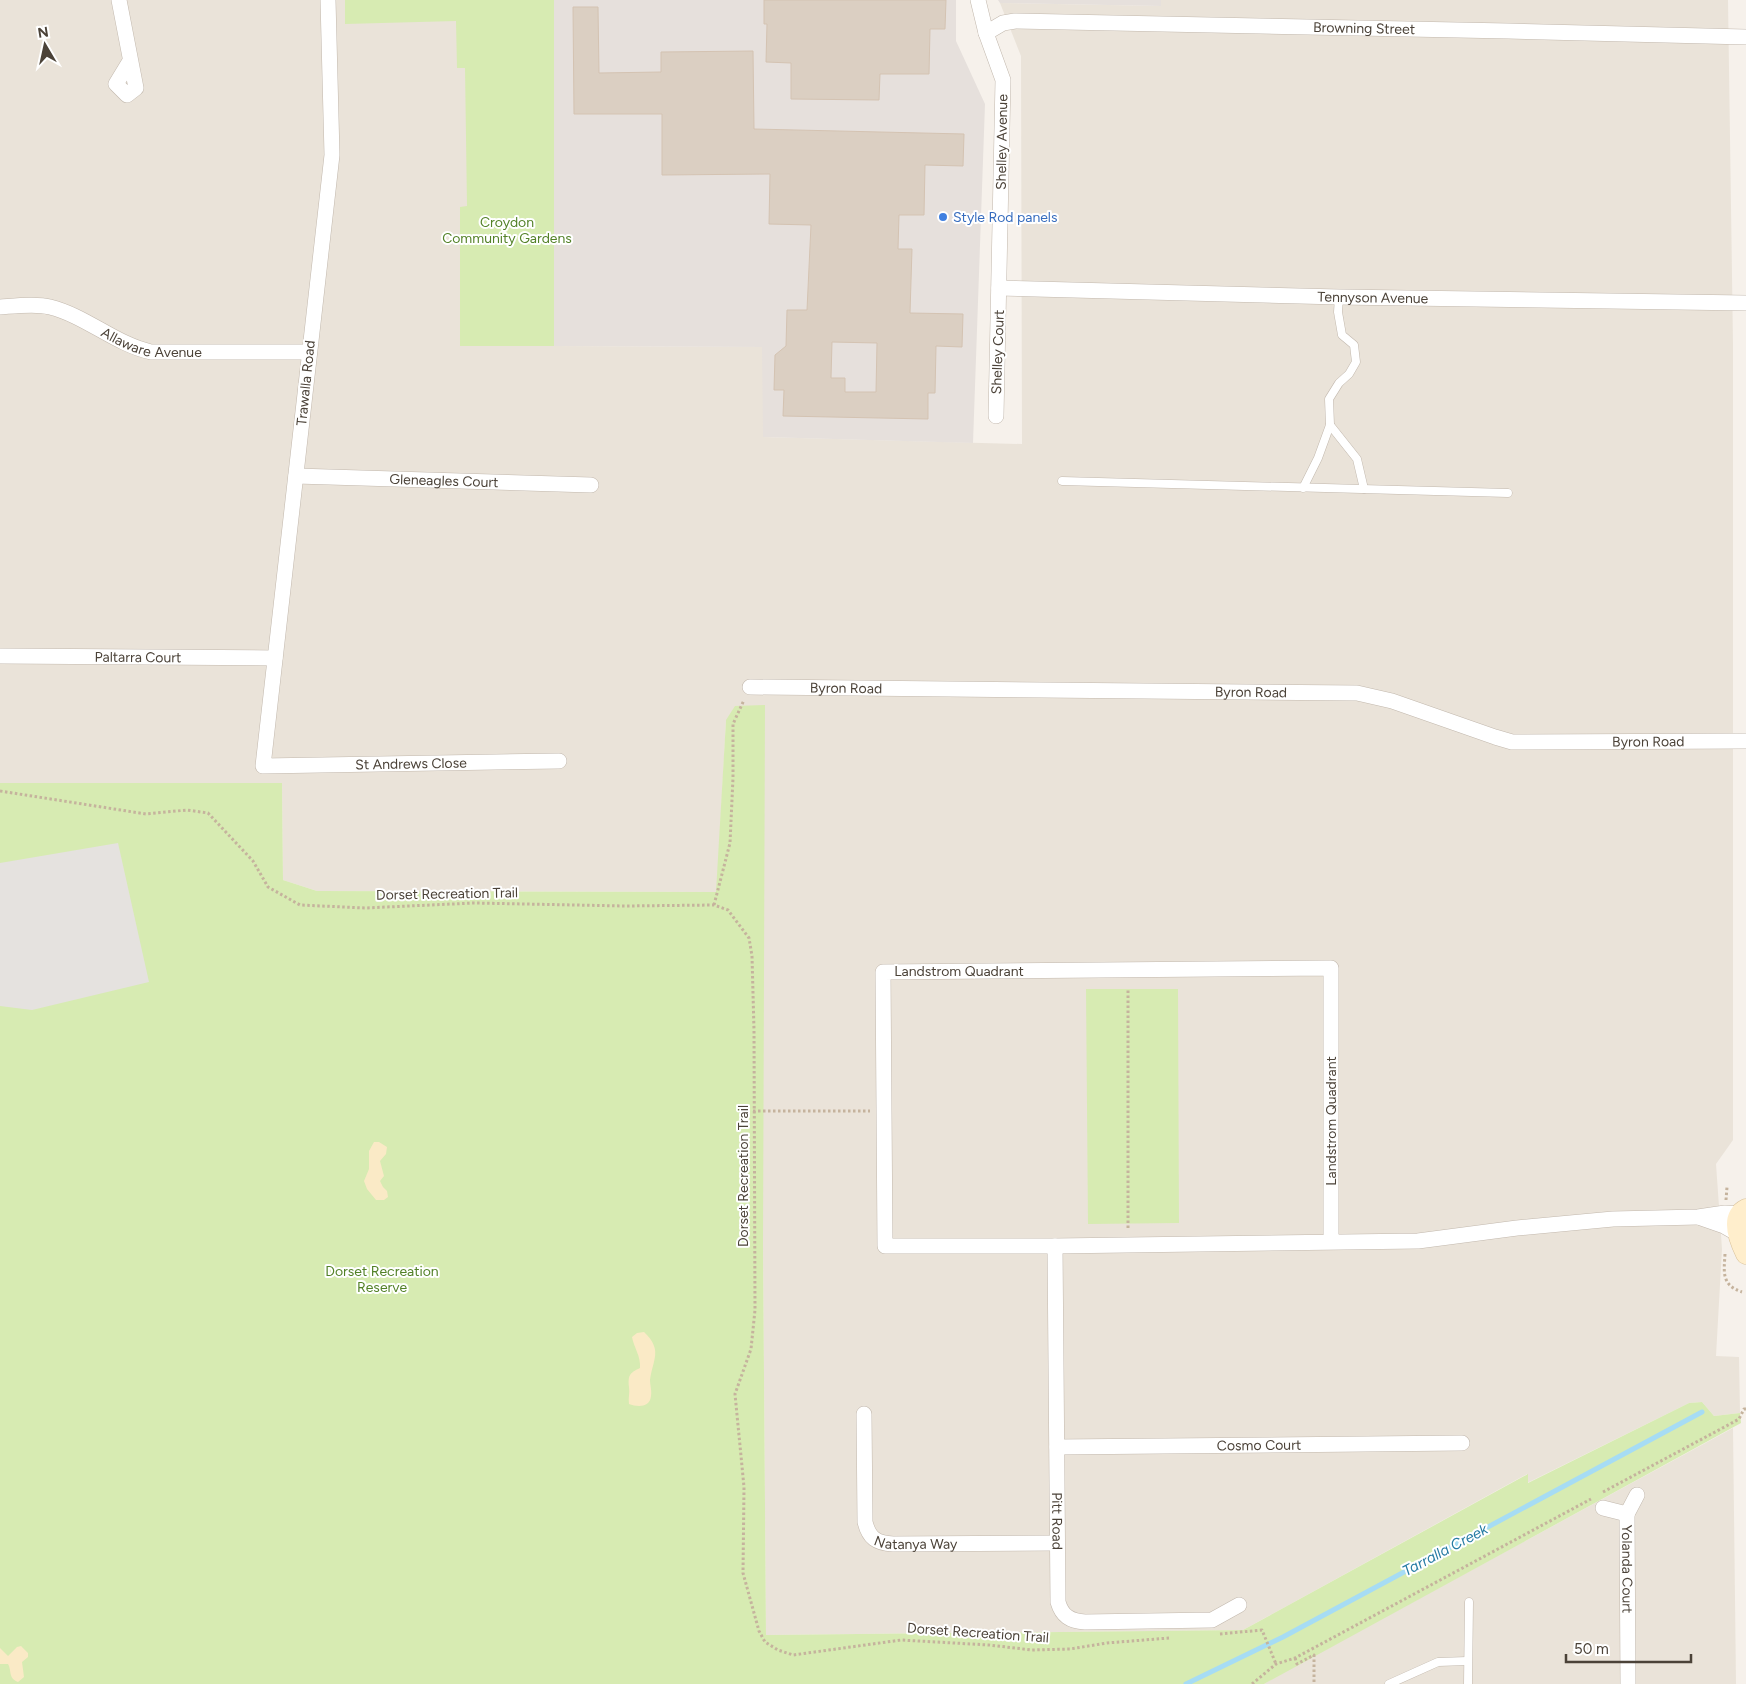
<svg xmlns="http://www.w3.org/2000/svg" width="1746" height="1684" viewBox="0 0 1746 1684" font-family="Figtree,sans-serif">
<rect width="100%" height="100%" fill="#f6f1eb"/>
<g fill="#eae3d9">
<polygon points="0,0 554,0 554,346 763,347 763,437 1022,444 1021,56 1000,3 1161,6 1161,0 1728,0 1733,344 1733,1140 1716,1164 1722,1249 1716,1356 1739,1357 1740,1413 1714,1416 1702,1402 1689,1403 1527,1483 1527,1474 1243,1630 766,1635 763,1245 726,720 717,892 317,891 283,880 282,783 0,783"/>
<polygon points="1733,1428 1736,1684 1264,1684 1277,1676"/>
</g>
<g fill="#e6e0dc">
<polygon points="554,0 956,0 956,41 985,104 973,443 763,437 762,347 554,346"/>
<polygon points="998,0 1161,0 1161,6 1000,3"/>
</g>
<g fill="#d7ebb2">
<polygon points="345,0 554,0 554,346 460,346 460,207 467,206 465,68 457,68 456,21 345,24"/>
<polygon points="765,705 763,1245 766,1635 1243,1630 1528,1474 1528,1483 1689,1403 1702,1402 1714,1416 1740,1413 1741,1423 1264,1684 0,1684 0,783 282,783 283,880 317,891 716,892 726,720 735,706"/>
<polygon points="1086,989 1178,989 1179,1223 1088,1224"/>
</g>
<g fill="#faeac6">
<polygon points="374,1142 379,1142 387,1147 386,1154 380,1161 384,1176 380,1181 383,1187 387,1191 388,1197 384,1200 376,1200 367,1189 364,1181 369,1169 369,1151"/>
<path d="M644 1332C663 1350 653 1359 650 1380 650 1385 652 1391 651 1396 650 1408 637 1407 629 1404 628 1398 630 1393 629 1387 628 1376 629 1373 640 1368 641 1356 634 1348 632 1337L637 1333Z"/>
<path d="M21 1646 28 1653V1657L22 1662 24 1677 18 1682C8 1678 12 1671 8 1664H0V1648L8 1656 17 1647Z"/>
</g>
<polygon fill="#e5e2df" points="118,843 149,982 32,1010 0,1006 0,863"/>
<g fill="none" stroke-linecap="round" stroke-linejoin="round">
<polyline stroke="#a6dcf4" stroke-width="5" points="1186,1684 1283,1637 1702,1412"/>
</g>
<g fill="#dbcfc2" stroke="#d4c3b2" fill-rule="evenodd">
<polygon points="764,0 946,0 945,29 930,29 929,74 880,74 879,100 791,99 791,63 766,62 767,24 764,24"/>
<path d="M573 7H598L599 73 661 72V52L753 51 754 129 964 134 963 166 925 165 924 215H899L898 249H912L910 313 963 314 962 347 936 346 935 393H928V419L783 416 784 390H774L775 355 786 346 787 310H807L811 225 769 224 770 174 662 175V114H574ZM832 342 877 343 876 392H845V378H831Z"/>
</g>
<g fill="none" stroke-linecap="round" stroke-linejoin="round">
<g stroke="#c2b8ad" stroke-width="9">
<g id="lane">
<polyline points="1330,425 1357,459 1364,489"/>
<polyline points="1062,481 1508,493"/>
<polyline points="1303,488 1318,458 1330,425 1329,399 1339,383 1349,374 1356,362 1354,345 1342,335 1338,312 1339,297"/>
<polyline points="1389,1684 1438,1662 1467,1661"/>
<polyline points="1468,1684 1469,1602"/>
</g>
</g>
<g stroke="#c2b8ad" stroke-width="16">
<g id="street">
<polyline points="119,0 136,88 127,95 116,84 130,61"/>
<path id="s1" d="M328 0 332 155 263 766 559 761"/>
<polyline points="978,0 986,33 1003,80 996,416"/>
<path id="s2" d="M986 33 1003 23 1015 21 1508 31 1746 37"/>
<path id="s3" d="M999 288 1339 297 1746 303"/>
<path id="s4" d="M0 307C14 306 36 303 50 307 86 316 115 344 151 352H309"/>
<path id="s5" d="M296 476 591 485"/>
<path id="s6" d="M0 656 275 658"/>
<path id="s7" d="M750 687 1357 693 1392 701 1495 737 1512 742 1746 741"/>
<polyline points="1701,1218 1724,1226 1738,1234"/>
<polyline points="1331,1242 1331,968 883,972 885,1246 1055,1246 1418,1241 1517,1228 1613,1219 1698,1217 1725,1213 1740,1214"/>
<path id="s8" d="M1055 1246 1058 1602C1062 1616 1070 1621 1085 1622L1212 1620 1239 1605"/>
<path id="s9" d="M864 1414 865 1522C869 1538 876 1543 893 1544L1057 1543"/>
<path id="s10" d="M1057 1447 1462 1443"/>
<polyline points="1603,1508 1627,1514 1637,1495"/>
<path id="s11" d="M1627 1514 1628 1684"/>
</g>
</g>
<g stroke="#d8c199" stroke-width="21">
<path id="secondary" d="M1746 1209C1729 1218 1740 1242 1746 1254"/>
</g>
<g stroke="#c5b39d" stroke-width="3" stroke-dasharray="2.5 2.5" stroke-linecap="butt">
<polyline points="0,791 146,814 187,810 208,813 253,861 268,887 300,905 365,908 474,903 625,906 714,905 728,910 749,938 752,956 754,1030 755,1310 751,1349 735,1394 744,1487 743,1573 759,1631 765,1642 778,1650 793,1655 901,1640 989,1645 1032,1650 1070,1649 1107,1643 1169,1638"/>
<polyline points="714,905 730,843 733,778 733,724 744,700"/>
<polyline points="753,1111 870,1111"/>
<polyline points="1726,1200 1727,1187"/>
<polyline points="1128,1228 1128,988"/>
<path d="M1725 1254C1724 1272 1721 1285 1742 1292"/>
<polyline points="1603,1492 1730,1424 1739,1419 1744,1409 1746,1409"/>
<polyline points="1220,1634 1262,1630 1276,1664"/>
<polyline points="1295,1658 1297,1664 1314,1655 1314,1684"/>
<polyline points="1252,1684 1276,1664 1295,1658 1591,1499"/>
</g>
<use href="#lane" stroke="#fff" stroke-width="8"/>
<use href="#street" stroke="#fff" stroke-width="15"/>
<use href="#secondary" stroke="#fec" stroke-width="20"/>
</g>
<circle fill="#3f7fe0" stroke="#fff" stroke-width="2" cx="943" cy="217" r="5"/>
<g text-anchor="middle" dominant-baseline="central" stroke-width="4" stroke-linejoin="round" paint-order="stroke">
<g font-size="14" fill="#4b4238" stroke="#fff">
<text stroke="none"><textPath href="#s2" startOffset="381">Browning Street</textPath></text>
<text transform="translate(1002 142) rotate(-89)">Shelley Avenue</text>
<text stroke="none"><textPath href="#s3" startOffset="374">Tennyson Avenue</textPath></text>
<text stroke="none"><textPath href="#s4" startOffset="160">Allaware Avenue</textPath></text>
<text transform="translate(998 352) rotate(-88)">Shelley Court</text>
<text transform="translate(306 383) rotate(-84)">Trawalla Road</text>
<text stroke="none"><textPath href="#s5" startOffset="148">Gleneagles Court</textPath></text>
<text stroke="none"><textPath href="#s6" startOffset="138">Paltarra Court</textPath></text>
<text stroke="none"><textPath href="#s7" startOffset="96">Byron Road</textPath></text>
<text stroke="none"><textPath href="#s7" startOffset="501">Byron Road</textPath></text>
<text stroke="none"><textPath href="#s7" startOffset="906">Byron Road</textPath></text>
<text stroke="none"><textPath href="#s1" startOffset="918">St Andrews Close</textPath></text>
<text transform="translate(447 894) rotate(-1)">Dorset Recreation Trail</text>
<text x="959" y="971">Landstrom Quadrant</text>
<text transform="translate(1331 1121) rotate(-90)">Landstrom Quadrant</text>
<text transform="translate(743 1176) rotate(-90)">Dorset Recreation Trail</text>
<text stroke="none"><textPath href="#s10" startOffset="202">Cosmo Court</textPath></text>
<text stroke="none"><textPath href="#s8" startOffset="275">Pitt Road</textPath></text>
<text stroke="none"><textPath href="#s9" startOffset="170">Natanya Way</textPath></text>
<text stroke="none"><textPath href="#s11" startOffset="55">Yolanda Court</textPath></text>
<text transform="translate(978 1633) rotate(4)">Dorset Recreation Trail</text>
</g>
<g font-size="14" fill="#366cbe" stroke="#fff" text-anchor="start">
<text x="953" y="217">Style Rod panels</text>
</g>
<g font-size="14" fill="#528127" stroke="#fff">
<text x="507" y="222">Croydon<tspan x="507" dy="16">Community Gardens</tspan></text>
<text x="382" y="1271">Dorset Recreation<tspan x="382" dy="16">Reserve</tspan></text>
</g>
<g font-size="15" font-style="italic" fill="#267ba3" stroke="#fff">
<text transform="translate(1445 1550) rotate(-28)">Tarralla Creek</text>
</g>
</g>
<g transform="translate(45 45) rotate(351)" stroke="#ffffff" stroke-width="4" paint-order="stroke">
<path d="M0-4L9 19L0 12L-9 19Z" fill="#4b4238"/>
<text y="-8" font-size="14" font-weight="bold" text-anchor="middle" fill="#4b4238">N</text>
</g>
<path d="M1566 1654v8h125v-8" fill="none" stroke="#4b4238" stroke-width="2.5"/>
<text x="1574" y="1654" font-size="15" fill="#4b4238" stroke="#ffffff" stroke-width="4" paint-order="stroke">50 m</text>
</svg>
